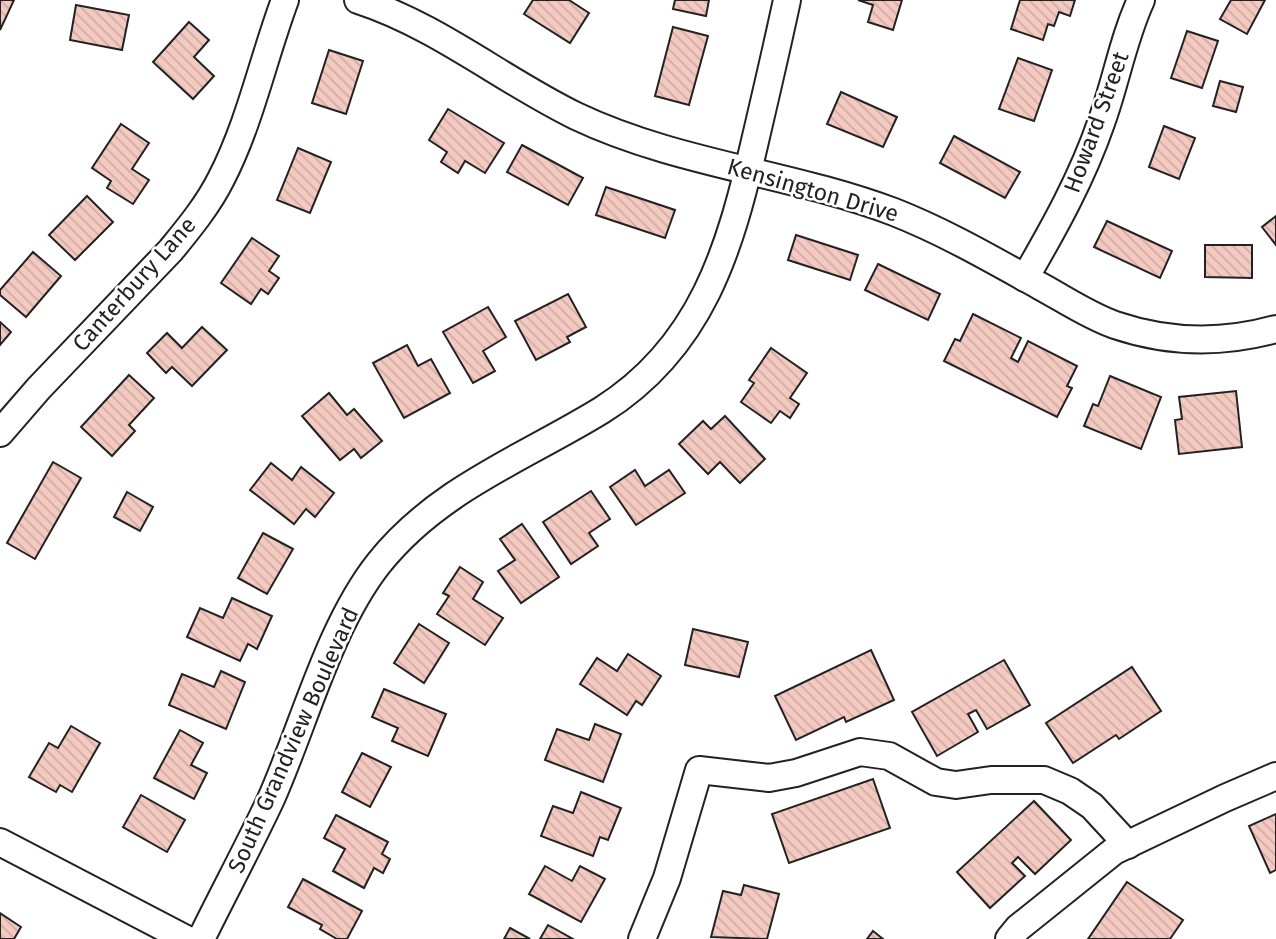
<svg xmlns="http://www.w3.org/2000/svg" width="1276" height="939" viewBox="0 0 1276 939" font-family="'Fira Sans',sans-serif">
<defs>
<pattern id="building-back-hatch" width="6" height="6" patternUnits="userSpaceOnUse" patternTransform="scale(1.75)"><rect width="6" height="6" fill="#f3c9c0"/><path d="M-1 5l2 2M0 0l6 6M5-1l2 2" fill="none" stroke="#d0aca5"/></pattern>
</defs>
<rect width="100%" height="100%" fill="#fff"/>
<g fill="url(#building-back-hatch)" stroke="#222" stroke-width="2">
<polygon points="0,0 14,0 0,30"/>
<polygon points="533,0 569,0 589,13 570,43 524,14"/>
<polygon points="675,0 709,0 706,16 673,9"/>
<polygon points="858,0 902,0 893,30 868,22 873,5"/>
<polygon points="1020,0 1075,0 1070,16 1059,12 1054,26 1048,24 1043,40 1011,29"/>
<polygon points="1231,0 1265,0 1247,34 1220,19"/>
<polygon points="76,5 129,15 122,50 70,40"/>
<polygon points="189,22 209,40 194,57 214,76 193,99 153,62"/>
<polygon points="673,27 708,36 689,105 655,96"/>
<polygon points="1187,31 1218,41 1202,88 1171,78"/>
<polygon points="329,50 363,61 346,114 312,103"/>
<polygon points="1018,58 1052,70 1034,121 999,109"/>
<polygon points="1220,81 1243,87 1236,112 1213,106"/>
<polygon points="841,92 897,117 883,147 827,124"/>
<polygon points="448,109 504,143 485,173 465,161 458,173 441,162 447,152 429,140"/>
<polygon points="121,124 149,143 132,169 149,180 133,204 107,188 111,181 92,168"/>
<polygon points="1164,126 1195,138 1179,179 1149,167"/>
<polygon points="954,136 1020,172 1005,198 940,163"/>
<polygon points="522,145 583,178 568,205 507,172"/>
<polygon points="298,148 331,162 310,213 277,200"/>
<polygon points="606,187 675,210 665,238 596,215"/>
<polygon points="87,196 113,222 75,260 49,235"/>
<polygon points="1276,216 1276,245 1262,227"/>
<polygon points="1107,221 1172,251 1160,278 1094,247"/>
<polygon points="796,235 858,255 850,280 788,260"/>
<polygon points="252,238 279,256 269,271 279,278 268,294 261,289 251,304 221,283"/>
<polygon points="1205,245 1252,245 1252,278 1205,277"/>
<polygon points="33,252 61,276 26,317 0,295 0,290"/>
<polygon points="878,264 940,294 928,320 865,290"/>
<polygon points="568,294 586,327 567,337 570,342 536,360 515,321"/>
<polygon points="488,307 506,337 483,351 495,371 473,383 443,332"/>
<polygon points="973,314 1021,338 1011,358 1018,362 1028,341 1077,366 1067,386 1072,388 1057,417 944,361 955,339 960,341"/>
<polygon points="0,322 11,332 0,345"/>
<polygon points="202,327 227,350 192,386 172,367 166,373 147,353 167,333 182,348"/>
<polygon points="407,345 418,366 431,359 450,393 404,418 373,363"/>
<polygon points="771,348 807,373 790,398 799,404 790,418 780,411 771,423 741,402 754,383 749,380"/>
<polygon points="129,375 154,398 129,425 135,431 112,456 81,427"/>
<polygon points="1110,376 1161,397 1141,449 1084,426 1093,404 1098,406"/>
<polygon points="1236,391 1242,447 1179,454 1175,420 1182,419 1179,397"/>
<polygon points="329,393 347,415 354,409 382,441 361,458 354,449 340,460 302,416"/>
<polygon points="725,416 765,459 740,483 720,462 708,474 679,444 703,421 711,429"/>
<polygon points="53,462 81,478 35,559 7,543"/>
<polygon points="271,463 292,480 301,467 334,493 315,517 306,509 294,524 250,490"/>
<polygon points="635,470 645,486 669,470 685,493 636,525 610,487"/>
<polygon points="591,491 610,519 589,533 598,546 571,564 543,522"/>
<polygon points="127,492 153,507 140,531 114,517"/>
<polygon points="522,524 559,577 521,603 498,571 515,560 500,539"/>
<polygon points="263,533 293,549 267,594 238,578"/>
<polygon points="460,567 483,582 473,599 503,618 485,645 437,614 449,596 443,593"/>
<polygon points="232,598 272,616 257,649 248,644 240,661 187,637 200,608 223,618"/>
<polygon points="419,624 449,643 424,683 394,663"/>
<polygon points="693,629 748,642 739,677 685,665"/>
<polygon points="871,650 894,700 846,722 844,717 796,740 775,696"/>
<polygon points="628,654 661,676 642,705 636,701 627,715 580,684 597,658 617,671"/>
<polygon points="1004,660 1030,705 987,729 976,710 968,714 978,732 937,756 912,712"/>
<polygon points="1132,667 1161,711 1119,739 1116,735 1073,763 1046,723"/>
<polygon points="221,671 245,682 226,729 169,705 182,674 214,687"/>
<polygon points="384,689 446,714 428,756 392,741 398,728 372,717"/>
<polygon points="595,724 621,734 603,782 545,760 557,729 589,740"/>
<polygon points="71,726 100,743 72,792 60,785 56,792 29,777 49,743 58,748"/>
<polygon points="180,730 203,743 191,765 207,773 194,799 154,778"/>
<polygon points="362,753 391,767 370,807 342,792"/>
<polygon points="873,779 890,828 789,863 772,814"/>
<polygon points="581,792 621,808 608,840 600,837 593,856 541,836 553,806 573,813"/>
<polygon points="141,795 185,820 167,852 123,827"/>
<polygon points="1034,801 1071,840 1035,874 1018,857 1012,863 1025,876 990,908 957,872"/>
<polygon points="1276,814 1276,870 1270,873 1249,826"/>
<polygon points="336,815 388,842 382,854 390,859 383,873 374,868 364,888 333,871 345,849 324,838"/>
<polygon points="545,866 572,881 580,866 605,879 581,922 529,894"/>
<polygon points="303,879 362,911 347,939 337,939 320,929 322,925 288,907"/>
<polygon points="1127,882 1183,920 1170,939 1088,939"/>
<polygon points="744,885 779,894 767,939 711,937 723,891 741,895"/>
<polygon points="0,913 21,927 14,939 0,939"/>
<polygon points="548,925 573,939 540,939"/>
<polygon points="510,928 530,939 504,939"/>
<polygon points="873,931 883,939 867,939"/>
</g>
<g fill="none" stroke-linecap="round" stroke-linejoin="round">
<g stroke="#222" stroke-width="30">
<g id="minor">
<path d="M358 0C438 26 502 80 576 116 677 164 791 173 894 212 945 232 993 260 1040 286 1064 299 1089 316 1115 325 1168 343 1222 344 1276 329"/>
<path d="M1025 278C1054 228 1082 178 1101 123 1116 82 1123 39 1141 0"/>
<path d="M0 433 39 388 171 250C189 228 208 205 221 179 250 123 263 59 285 0"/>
<polyline points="0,842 186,939"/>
<path d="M201 939C224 892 249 846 271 799 304 725 329 626 379 563 438 489 524 458 602 410 702 347 730 249 755 141 766 94 777 47 787 0"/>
<polyline points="642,939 667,878 699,770 769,778 796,773 860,752 889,756 936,782 956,785 991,780 1044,780 1070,791 1092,806 1128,845"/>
<polyline points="1009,939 1018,928 1114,851 1225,798 1276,776"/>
</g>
</g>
<use href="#minor" stroke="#fff" stroke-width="26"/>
</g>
<g text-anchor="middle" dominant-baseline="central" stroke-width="5" stroke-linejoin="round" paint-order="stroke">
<g font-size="23" fill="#222" stroke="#fff">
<text transform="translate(1096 122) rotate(-70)">Howard Street</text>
<text transform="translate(813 190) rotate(16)">Kensington Drive</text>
<text transform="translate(134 284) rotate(-48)">Canterbury Lane</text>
<text transform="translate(293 740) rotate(-66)">South Grandview Boulevard</text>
</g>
</g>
</svg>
